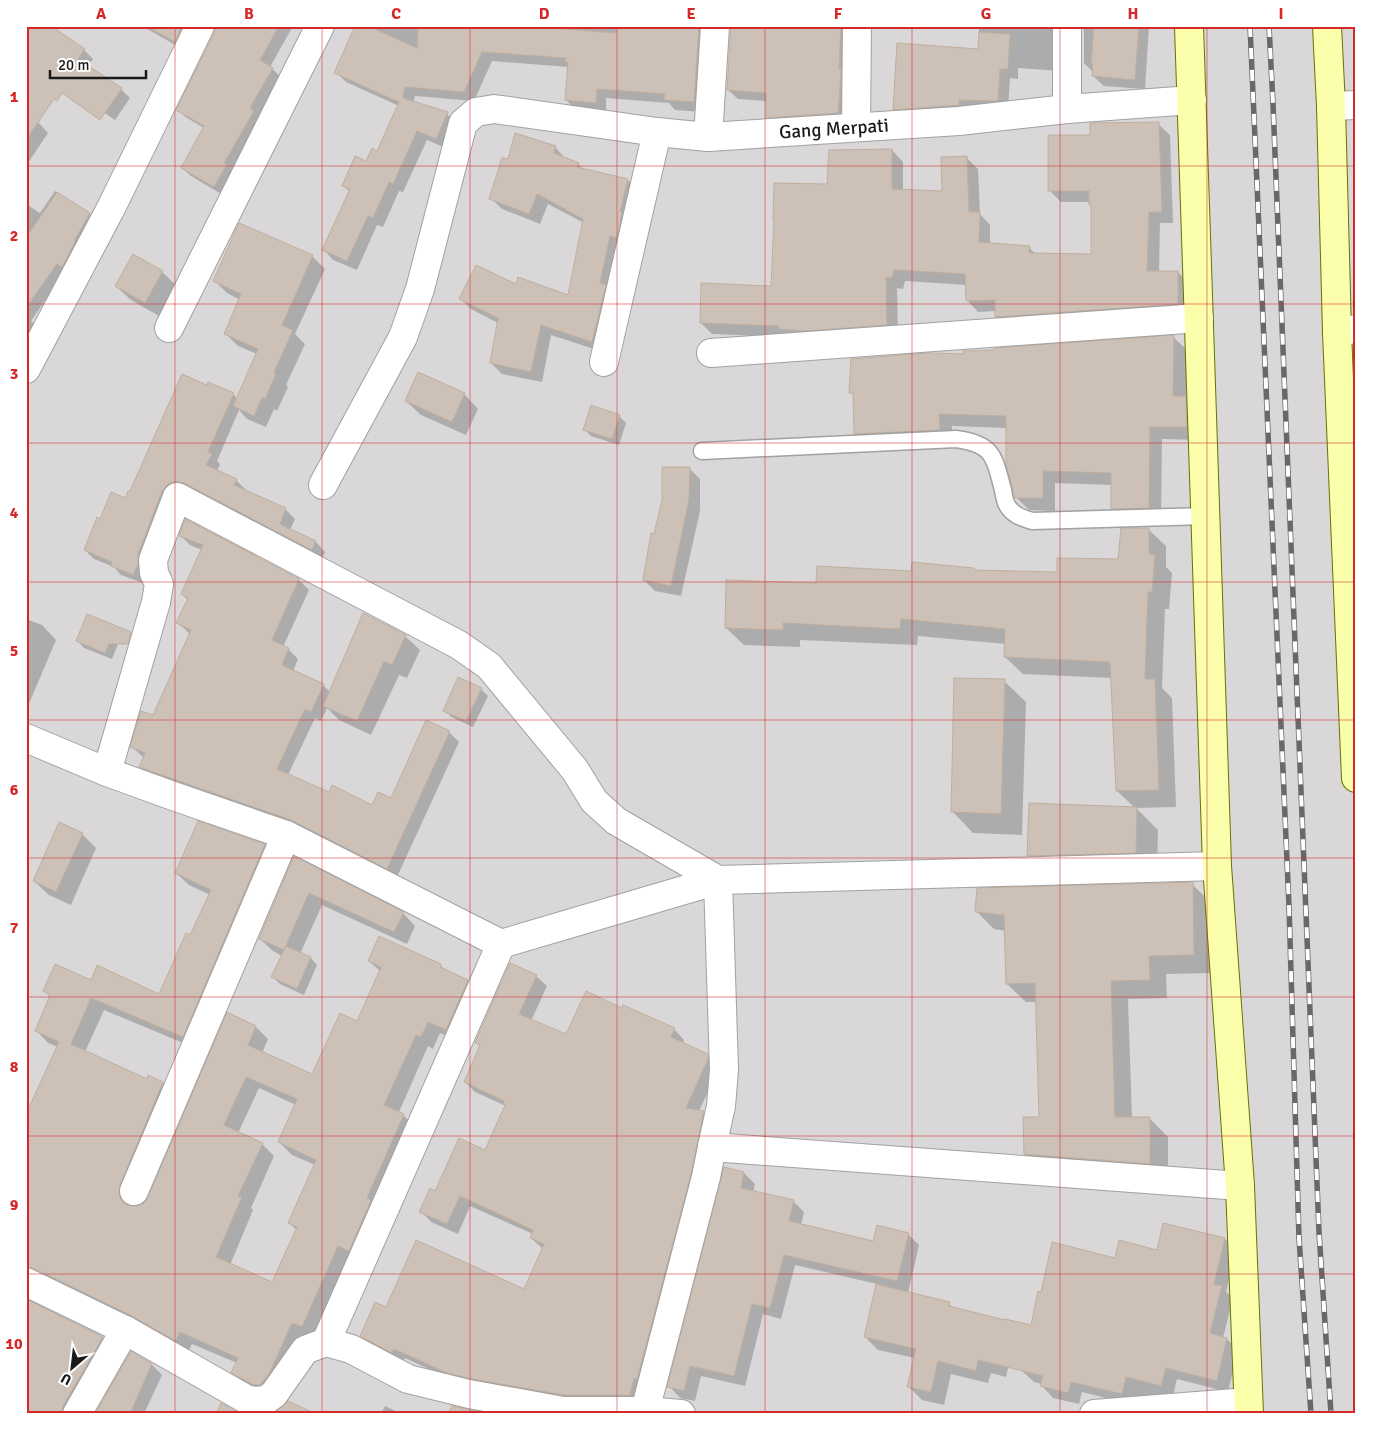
<svg xmlns="http://www.w3.org/2000/svg" width="1382" height="1440" viewBox="0 0 1382 1440" font-family="Signika,sans-serif">
<rect width="100%" height="100%" fill="#eee8de"/>
<rect fill="#d9d7d7" x="26" y="26" width="1330" height="1388"/>
<g fill="#0003" fill-rule="evenodd">
<polygon points="142,26 196,26 184,50"/>
<polygon points="217,26 293,26 270,67 281,77 258,117 262,121 223,195 191,176 182,168 204,128 187,118 178,110 215,33"/>
<polygon points="357,26 706,26 703,112 675,110 669,103 606,98 606,112 576,110 566,100 569,67 492,61 474,101 415,96 413,103 447,114 457,123 446,148 427,140 403,192 399,191 383,227 377,225 357,270 333,260 324,250 350,192 344,186 378,152 399,106 346,82 336,72"/>
<polygon points="747,26 848,26 848,122 777,127 768,117 767,101 738,99 728,90"/>
<polygon points="979,26 1066,26 1061,71 1018,68 1018,79 1010,78 1008,111 905,119 895,109 978,50"/>
<polygon points="1084,26 1149,26 1145,89 1104,86 1093,76 1094,73 1084,63"/>
<polygon points="58,33 84,50 93,59 87,67 121,89 130,98 115,120 26,59"/>
<polygon points="26,115 38,122 48,133 26,166"/>
<polygon points="1158,124 1170,135 1173,223 1160,223 1159,272 1178,272 1189,284 1189,315 1007,328 996,316 996,311 978,312 967,300 967,285 905,281 903,289 897,288 898,336 788,337 712,334 701,323 772,287 828,186 892,150 903,162 903,191 943,192 967,158 978,169 980,214 990,225 990,244 1029,247 1036,255 1092,255 1092,206 1090,202 1061,202 1050,191 1091,136"/>
<polygon points="555,147 566,159 578,164 584,170 628,180 639,191 603,352 551,335 542,382 502,374 491,363 498,323 471,309 461,299 516,286 569,296 584,223 548,204 540,224 502,209 491,198 508,161"/>
<polygon points="55,191 90,214 98,223 31,321 41,331 26,360 26,204 40,213"/>
<polygon points="312,256 325,269 295,334 305,344 286,385 288,387 277,411 274,409 266,427 247,419 239,410 217,461 220,464 217,471 236,480 246,490 245,491 286,510 295,519 290,530 316,542 325,552 322,559 195,492 143,583 121,575 114,567 94,559 85,550 101,520 126,499 207,386 233,394 238,399 257,354 238,346 225,333 240,300 227,293 215,281"/>
<polygon points="162,272 177,286 159,316 131,300 116,286"/>
<polygon points="1173,337 1186,349 1186,398 1198,410 1199,440 1162,439 1161,520 1125,521 1112,508 1112,485 1055,483 1055,511 1029,510 1016,497 1007,428 952,426 952,442 868,446 855,433 854,395 851,392 964,355"/>
<polygon points="464,394 478,409 466,435 421,415 406,401"/>
<polygon points="619,416 626,423 619,445 591,436 584,429"/>
<polygon points="689,468 700,479 700,511 681,596 655,591 644,580 655,535"/>
<polygon points="186,521 299,580 309,590 283,647 288,649 298,659 293,671 323,685 330,692 405,636 420,650 407,678 399,675 371,735 339,720 327,708 321,721 315,718 288,775 330,794 373,807 392,799 427,722 449,732 459,742 397,877 150,776 140,767 144,758 132,747 154,717 190,634 178,623 188,600 182,594 202,550 190,545 180,535"/>
<polygon points="1148,529 1166,546 1166,567 1172,573 1169,609 1165,609 1162,688 1172,698 1176,807 1136,808 1158,830 1157,874 1050,877 1029,855 1135,808 1117,791 1112,678 1023,674 1005,657 1006,644 918,636 917,645 800,640 800,647 744,645 726,628 818,585 912,572 974,569 976,572 1058,574 1119,561"/>
<polygon points="26,619 42,625 56,640 28,706 26,706"/>
<polygon points="122,634 112,659 84,648 78,641"/>
<polygon points="1004,681 1026,702 1022,835 973,833 952,811"/>
<polygon points="481,689 488,696 473,727 451,717 445,710"/>
<polygon points="82,834 96,848 71,905 49,895 34,881"/>
<path d="M264 845 277 858 195 1048 104 1010 85 1052 147 1081 149 1077 163 1083 175 1096 132 1198 130 1207 137 1208 145 1204 256 1027 268 1039 262 1053 313 1075 358 1023 381 972 369 961 440 965 448 972 467 981 480 993 459 1041 440 1033 433 1049 428 1046 399 1112 403 1115 416 1127 314 1338 305 1334 281 1387 273 1397 245 1385 233 1372 237 1363 192 1344 188 1352 55 1284 42 1271 58 1047 48 1043 36 1030 51 997 44 991 91 982 159 996 191 937 210 895 189 885 176 873ZM259 1088 296 1105 279 1142 292 1155 315 1165 289 1223 297 1230 272 1284 230 1265 253 1210 251 1208 274 1156 262 1144 238 1133Z"/>
<polygon points="294,858 403,913 415,926 407,944 322,905 300,954 311,958 317,965 304,995 280,984 273,977 282,956 273,951 260,939"/>
<polygon points="1192,884 1210,902 1211,973 1166,974 1167,998 1128,999 1132,1118 1149,1118 1168,1137 1168,1181 1043,1172 1025,1154 1040,1118 1037,1002 1026,1002 1007,984 1006,931 994,929 976,911"/>
<polygon points="536,976 547,986 531,1021 566,1036 622,1009 674,1029 684,1040 683,1044 707,1055 718,1066 718,1070 699,1111 703,1112 713,1122 640,1405 576,1405 459,1383 405,1358 403,1363 372,1346 361,1336 387,1309 525,1291 543,1249 531,1238 533,1234 470,1206 458,1234 431,1222 421,1211 436,1192 486,1152 506,1106 475,1092 465,1082 481,1047 476,1042"/>
<polygon points="744,1173 755,1184 753,1192 793,1201 804,1212 801,1225 874,1242 908,1234 919,1245 908,1293 949,1304 955,1309 1016,1334 1006,1377 991,1373 988,1383 951,1374 944,1405 922,1400 909,1387 915,1358 878,1350 865,1337 877,1284 795,1265 781,1319 763,1314 745,1386 701,1376 695,1401 680,1398 669,1386"/>
<polygon points="1164,1224 1225,1239 1236,1251 1226,1292 1233,1298 1223,1338 1227,1339 1238,1350 1228,1392 1177,1379 1171,1404 1142,1407 1082,1392 1079,1404 1053,1398 1042,1386 1042,1384 1034,1382 1022,1371 1032,1326 1041,1293 1115,1259 1157,1251"/>
<polygon points="102,1338 113,1348 75,1414 26,1414"/>
<polygon points="152,1365 162,1375 144,1414 97,1414"/>
<polygon points="385,1406 402,1414 381,1414"/>
</g>
<g fill="#cdc1b7" stroke="#c0ae9f" fill-rule="evenodd">
<polygon points="26,26 51,26 85,49 78,59 122,88 100,120 62,93 57,101 54,99 26,140"/>
<polygon points="146,26 182,26 175,42"/>
<polygon points="215,26 279,26 260,60 273,68 250,108 254,111 224,163 227,164 214,187 181,168 204,126 176,110 214,33"/>
<polygon points="355,26 368,26 417,48 418,26 529,26 616,33 616,26 653,28 653,26 699,26 694,102 664,100 665,94 597,89 596,103 565,100 568,62 565,62 566,58 482,52 464,92 405,87 403,98 448,112 436,139 417,131 393,184 389,182 373,218 368,216 347,261 322,250 350,189 342,186 355,156 366,161 372,148 377,151 399,102 334,73"/>
<polygon points="731,26 841,26 839,69 841,69 841,75 838,113 766,118 766,93 727,90"/>
<polygon points="1094,26 1139,26 1135,80 1092,76 1093,65 1091,64"/>
<polygon points="979,32 1010,34 1008,69 1000,69 998,101 959,100 959,105 893,110 897,43 978,49"/>
<polygon points="1159,122 1162,212 1149,212 1147,271 1178,271 1178,304 995,317 995,300 966,301 965,274 894,270 892,278 886,277 887,325 806,331 779,329 779,326 700,323 701,283 771,286 774,220 773,220 774,183 827,184 829,150 892,149 892,189 942,191 941,157 967,156 969,212 980,212 979,242 1030,246 1029,253 1091,254 1091,205 1089,205 1089,191 1048,191 1048,135 1090,135 1090,123"/>
<polygon points="515,133 556,146 554,153 579,163 577,167 628,179 620,212 622,212 617,238 610,236 600,283 606,285 592,342 541,325 531,372 490,363 498,318 459,299 476,265 516,284 518,277 568,295 583,219 537,194 529,214 489,199 502,158 508,159"/>
<polygon points="57,192 90,213 74,241 75,242 62,267 57,264 26,308 26,238"/>
<polygon points="239,223 313,255 282,325 293,330 274,372 276,374 265,399 262,398 254,416 233,406 258,349 224,334 241,294 213,281"/>
<polygon points="133,254 163,271 145,303 115,286"/>
<polygon points="1174,335 1173,396 1186,396 1187,427 1150,427 1149,508 1111,509 1111,473 1043,471 1043,498 1015,498 1006,464 1006,416 939,414 940,430 854,434 853,393 849,393 851,359 930,353 963,354 963,351 994,350 994,348"/>
<polygon points="418,372 465,393 452,422 405,401"/>
<polygon points="182,374 207,385 208,382 234,393 208,452 212,454 206,465 237,479 234,485 286,508 280,524 316,541 312,550 184,483 176,481 168,484 162,491 138,554 138,565 133,575 111,566 112,562 84,550 97,517 100,519 111,492 126,498 128,491 130,491"/>
<polygon points="591,405 620,415 612,439 583,430"/>
<polygon points="662,467 690,467 689,499 671,586 643,580 651,533 654,534 662,500"/>
<polygon points="185,519 299,579 272,640 289,648 282,665 324,684 311,712 305,709 277,769 329,792 332,785 372,805 378,792 391,798 426,720 450,731 387,869 291,820 139,767 145,753 130,747 141,711 153,715 191,630 176,623 188,598 181,594 203,545 179,536"/>
<polygon points="1121,528 1149,528 1149,554 1155,555 1152,592 1148,592 1145,679 1155,679 1159,790 1116,791 1110,662 1004,657 1005,629 901,619 900,629 783,623 783,630 725,628 726,580 816,583 817,566 911,571 912,562 974,568 974,570 1057,572 1057,558 1118,559"/>
<polygon points="363,613 406,635 392,665 384,661 357,721 323,706"/>
<polygon points="87,614 131,632 128,644 109,644 105,653 76,641"/>
<polygon points="458,677 482,688 466,721 443,711"/>
<polygon points="954,678 1005,679 1001,814 951,812"/>
<polygon points="1029,803 1137,807 1136,853 1027,856"/>
<path d="M198 821 265 844 183 1037 91 998 71 1044 147 1079 148 1075 163 1082 120 1185 119 1193 121 1200 127 1205 136 1206 144 1203 148 1197 227 1012 256 1026 248 1045 312 1074 340 1013 357 1021 381 967 368 961 379 936 441 964 440 967 468 980 446 1030 428 1022 421 1037 416 1035 384 1105 404 1114 367 1198 371 1200 349 1251 338 1246 302 1327 292 1323 269 1374 260 1385 252 1384 231 1373 238 1358 180 1332 176 1341 132 1316 33 1268 26 1267V1114L59 1042 35 1031 50 995 43 991 55 964 91 980 97 965 159 994 186 933 190 935 211 890 175 873ZM246 1077 297 1099 278 1142 316 1160 288 1223 297 1227 272 1282 216 1257 242 1197 238 1196 263 1143 224 1125Z"/>
<polygon points="59,822 83,833 56,892 33,881"/>
<polygon points="294,856 404,912 394,932 309,893 284,950 259,939"/>
<polygon points="1193,882 1194,955 1149,956 1150,980 1111,981 1115,1117 1150,1117 1150,1164 1024,1154 1023,1117 1039,1117 1035,983 1006,984 1004,915 975,912 977,888"/>
<polygon points="286,946 311,957 297,989 271,977"/>
<polygon points="510,963 537,975 519,1014 566,1034 586,991 622,1008 623,1005 675,1028 671,1037 708,1054 708,1059 686,1108 704,1111 691,1174 637,1379 634,1378 630,1395 564,1395 472,1379 447,1373 394,1349 392,1353 360,1336 375,1302 386,1307 416,1240 524,1289 544,1244 530,1238 533,1230 460,1196 447,1224 419,1212 430,1188 435,1191 459,1138 485,1150 505,1105 503,1104 504,1101 464,1082 480,1045 475,1043"/>
<polygon points="724,1167 744,1172 741,1188 794,1200 789,1221 873,1241 877,1225 909,1233 897,1281 784,1255 770,1308 752,1304 734,1376 690,1366 684,1391 667,1387"/>
<polygon points="1163,1223 1225,1238 1214,1284 1222,1286 1210,1333 1227,1338 1217,1381 1166,1368 1161,1386 1126,1377 1122,1394 1071,1382 1068,1393 1040,1386 1043,1376 978,1360 976,1371 938,1361 931,1392 907,1387 916,1349 864,1337 876,1284 950,1302 949,1306 1005,1320 1005,1319 1031,1325 1038,1291 1041,1292 1052,1242 1115,1258 1119,1240 1157,1250"/>
<polygon points="26,1299 103,1337 63,1406 61,1414 26,1414"/>
<polygon points="131,1351 152,1364 130,1414 95,1414"/>
<polygon points="288,1401 316,1414 272,1414 283,1406"/>
<polygon points="221,1403 238,1413 241,1414 216,1414"/>
<polygon points="452,1406 466,1409 490,1414 448,1414"/>
</g>
<g fill="none" stroke-linecap="round" stroke-linejoin="round">
<g stroke="#a1a1a1" stroke-width="19">
<path id="lane" d="M702 451 956 439C994 444 994 457 1003 490 1004 496 1005 504 1009 508 1015 516 1023 518 1032 521L1206 516"/>
</g>
<g stroke="#a1a1a1" stroke-width="30">
<g id="street">
<polyline points="1067,26 1067,109"/>
<polyline points="1331,106 1356,105"/>
<polyline points="856,127 857,26"/>
<polyline points="708,137 715,26"/>
<polyline points="169,328 320,26"/>
<polyline points="1337,332 1356,329"/>
<polyline points="711,353 1199,318"/>
<polyline points="604,362 657,132"/>
<polyline points="26,369 112,206 200,26"/>
<path id="s1" d="M323 485 403 337 420 289 463 123 476 112 494 109 657 132 708 137 959 121 1067 109 1192 100"/>
<polyline points="26,738 107,772 176,797 286,835 501,944 718,880 1217,866"/>
<polyline points="107,772 156,602 159,584 154,573 153,560 177,497 459,645 489,666 575,770 594,801 616,821 718,880 724,1070 721,1106 712,1147"/>
<polyline points="134,1191 286,835"/>
<polyline points="26,1282 125,1330 246,1399 254,1401 266,1400 274,1394 305,1350 326,1342 351,1349 408,1379 469,1394 563,1411 645,1411 681,1414"/>
<polyline points="326,1342 501,944"/>
<polyline points="645,1411 706,1177 712,1147 1240,1186"/>
<polyline points="77,1414 125,1330"/>
<polyline points="1094,1414 1248,1402"/>
</g>
</g>
<g stroke="#677300" stroke-width="30">
<g id="secondary">
<polyline points="1189,26 1217,866 1240,1186 1249,1414"/>
<polyline points="1327,26 1331,106 1337,332 1356,778"/>
</g>
</g>
<use href="#lane" stroke="#fff" stroke-width="16"/>
<use href="#street" stroke="#fff" stroke-width="28"/>
<use href="#secondary" stroke="#fbffab" stroke-width="28"/>
<g stroke="#686868" stroke-width="5.5">
<g id="rail">
<polyline points="1250,26 1289,906 1299,1238 1311,1414"/>
<polyline points="1269,26 1273,104 1319,1232 1331,1414"/>
</g>
</g>
<use href="#rail" stroke="#fff" stroke-width="4" stroke-dasharray="11" stroke-linecap="butt"/>
</g>
<path fill="none" stroke="#d62828" stroke-width="1" stroke-opacity="0.55" d="M175 26V1414M322 26V1414M470 26V1414M617 26V1414M765 26V1414M912 26V1414M1060 26V1414M1207 26V1414M26 166H1356M26 304H1356M26 443H1356M26 582H1356M26 720H1356M26 858H1356M26 997H1356M26 1136H1356M26 1274H1356"/>
<g text-anchor="middle" dominant-baseline="central" stroke-width="4" stroke-linejoin="round" paint-order="stroke">
<g font-size="19" fill="#1a1a1a" stroke="#fff">
<text stroke="none"><textPath href="#s1" startOffset="768">Gang Merpati</textPath></text>
</g>
</g>
<rect width="1382" height="1440" fill="none" stroke="#ffffff" stroke-width="55"/>
<g transform="translate(72 1368) rotate(208)" stroke="#ffffff" stroke-width="4" paint-order="stroke">
<path d="M0-4L9 19L0 12L-9 19Z" fill="#1a1a1a"/>
<text y="-8" font-size="14" font-weight="bold" text-anchor="middle" fill="#1a1a1a">U</text>
</g>
<path d="M50 70v8h96v-8" fill="none" stroke="#1a1a1a" stroke-width="2.5"/>
<text x="58" y="70" font-size="15" fill="#1a1a1a" stroke="#ffffff" stroke-width="4" paint-order="stroke">20 m</text>
<rect x="28" y="28" width="1326" height="1384" fill="none" stroke="#d62828" stroke-width="2"/>
<g font-size="16" text-anchor="middle" font-weight="bold" fill="#d62828">
<text x="101" y="19">A</text>
<text x="249" y="19">B</text>
<text x="396" y="19">C</text>
<text x="544" y="19">D</text>
<text x="691" y="19">E</text>
<text x="838" y="19">F</text>
<text x="986" y="19">G</text>
<text x="1133" y="19">H</text>
<text x="1281" y="19">I</text>
<text x="14" y="102">1</text>
<text x="14" y="241">2</text>
<text x="14" y="379">3</text>
<text x="14" y="518">4</text>
<text x="14" y="656">5</text>
<text x="14" y="795">6</text>
<text x="14" y="933">7</text>
<text x="14" y="1072">8</text>
<text x="14" y="1210">9</text>
<text x="14" y="1349">10</text>
</g>
</svg>
